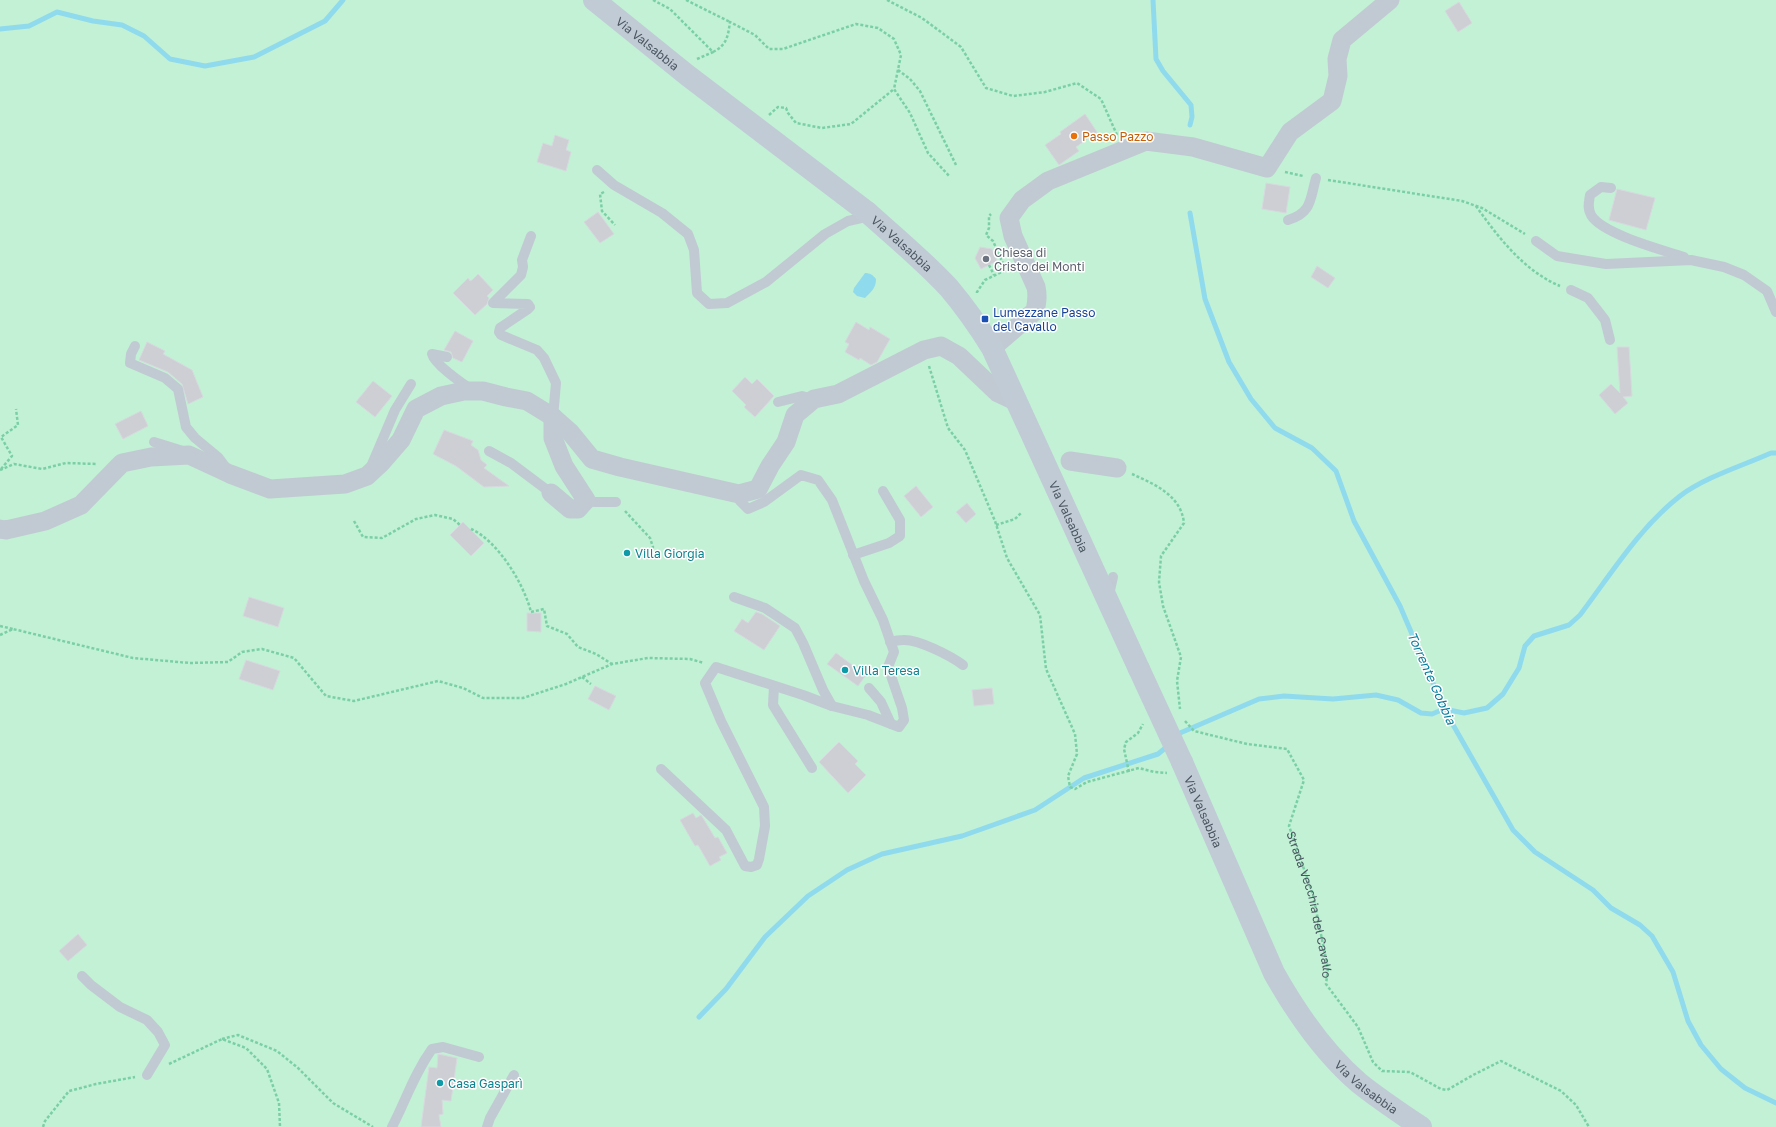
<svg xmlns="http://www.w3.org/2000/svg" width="1776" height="1127" viewBox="0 0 1776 1127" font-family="'Golos Text',sans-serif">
<rect width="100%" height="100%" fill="#f5f3f3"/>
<rect fill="#c3f1d5" x="0" y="0" width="1776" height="1127"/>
<path fill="#90daee" d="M865 273C870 273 873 275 876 279 876 288 872 291 865 298L857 296 853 292 854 288Z"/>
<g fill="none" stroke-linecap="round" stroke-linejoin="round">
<g stroke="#90daee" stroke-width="5">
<polyline points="1153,0 1156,59 1163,71 1191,105 1192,117 1190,125"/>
<polyline points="0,29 29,26 57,12 93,21 122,25 144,36 170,59 205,66 254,57 325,21 343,0"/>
<polyline points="1190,213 1205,299 1229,362 1251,399 1275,428 1312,448 1336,471 1354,521 1400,606 1444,709 1513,830 1535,852 1593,890 1611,908 1640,925 1652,936 1673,972 1688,1021 1701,1045 1721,1069 1745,1088 1776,1103"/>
<path d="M1176 738 1180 733 1259 699 1284 696 1333 699 1376 695 1398 700 1421 713 1432 714 1444 709 1464 713 1487 708 1503 694 1519 668 1525 646 1534 636 1569 625 1580 615C1611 574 1639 528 1680 496 1705 477 1742 466 1771 453H1776"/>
<polyline points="699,1017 726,989 765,937 808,896 847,870 882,854 962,836 1035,810 1084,778 1158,754 1169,745"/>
</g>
</g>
<g fill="#cdcfd5" stroke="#d7d9de">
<polygon points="1459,2 1472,23 1458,32 1445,11"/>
<polygon points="1085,114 1097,132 1076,147 1079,151 1059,165 1045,145 1061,134 1060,132"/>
<polygon points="555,135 569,140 566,150 571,152 566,171 537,162 543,143 552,146"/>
<polygon points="1266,183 1290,187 1286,213 1262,209"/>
<polygon points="1617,189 1655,198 1646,230 1609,220"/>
<polygon points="598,212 614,234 600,243 584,222"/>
<polygon points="980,247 992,249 997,261 981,269 975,258"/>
<polygon points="1317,266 1335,278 1328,288 1311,277"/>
<polygon points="478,274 493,290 487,296 489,298 487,304 475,315 453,293 468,278 470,281 472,280"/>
<polygon points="856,322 869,330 870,327 890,339 877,362 871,365 860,358 859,360 845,352 849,344 845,342"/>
<polygon points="455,331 473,341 462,362 453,358 451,352 444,350"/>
<polygon points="147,342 165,351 163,354 192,370 203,397 188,404 182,384 168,372 139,360"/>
<polygon points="1617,347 1629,347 1632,396 1623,397 1628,403 1615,414 1599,395 1611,384 1620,393"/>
<polygon points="745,377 752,384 757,379 774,396 755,417 744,407 746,405 732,391"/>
<polygon points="373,381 392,396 375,417 356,402"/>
<polygon points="141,411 148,426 123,439 115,424"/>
<polygon points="444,430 473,441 471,445 478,450 481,460 487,465 484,468 509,486 484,487 456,466 433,454"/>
<polygon points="916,486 933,507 921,517 904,496"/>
<polygon points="967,503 976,514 966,523 956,512"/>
<polygon points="463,522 484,543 471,556 450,535"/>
<polygon points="249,597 284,608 278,627 243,616"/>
<polygon points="756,612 762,614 780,626 764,650 734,631 742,619 748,623"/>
<polygon points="527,613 541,613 541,632 527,631"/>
<polygon points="836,653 866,675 858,686 827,664"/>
<polygon points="246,660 280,671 273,690 239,679"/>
<polygon points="595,686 616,696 609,710 588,699"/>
<polygon points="992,688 994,704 974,706 972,690"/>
<polygon points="839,742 858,761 855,764 866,775 848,793 819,762"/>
<polygon points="693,813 696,818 701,815 703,818 715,838 718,837 727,853 719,857 721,860 710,866 698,845 695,846 680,820"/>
<polygon points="78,934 87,945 68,961 59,951"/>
<polygon points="438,1054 457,1058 451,1101 442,1100 443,1114 439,1115 441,1127 421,1127 429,1067 437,1068"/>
</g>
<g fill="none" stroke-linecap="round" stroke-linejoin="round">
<g stroke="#7ad0a6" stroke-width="2.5" stroke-dasharray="3 2" stroke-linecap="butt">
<path d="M653 0 670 9 713 52C727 45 728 36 730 22L755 35 769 49H783L856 24 878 28 894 39 901 55 894 89 910 113 928 153 950 177"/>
<polyline points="686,0 730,22"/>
<polyline points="887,0 922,18 961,47 986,88 1013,96 1045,92 1077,83 1101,99 1117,135"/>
<polyline points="697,59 713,52"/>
<polyline points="898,70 910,79 920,91 956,165"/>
<polyline points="769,115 778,107 786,108 788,113 796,123 822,128 851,124 894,89"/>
<polyline points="1285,172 1303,176"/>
<polyline points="1328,180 1462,201 1482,208 1525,234"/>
<polyline points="604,192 600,194 602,211 615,225"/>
<path d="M1476 206C1498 237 1524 271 1560 286"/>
<polyline points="989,265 994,275"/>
<polyline points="977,293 977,292 985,280 1006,270 993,241 986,235 989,228 989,216 991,214"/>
<polyline points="929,366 948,428 965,450 995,521 1007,558 1040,615 1046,669 1075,734 1077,754 1068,776 1070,787 1075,789 1087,782 1139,768 1154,772 1167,773"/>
<polyline points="1,469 12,456 1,437 18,425 16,409"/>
<polyline points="0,470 14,464 42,469 66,463 97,464"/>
<path d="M1132 474C1154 484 1181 495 1184 523L1161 556 1159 582 1163 606 1181 657 1177 681 1180 709"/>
<polyline points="625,511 650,538 653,547 651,553 646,555 637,551"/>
<polyline points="354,521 363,537 382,538 416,519 435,515 453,519 460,525"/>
<polyline points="996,525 1015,519 1022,512"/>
<path d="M471 529C498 541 524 584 531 612L544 609 547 626 567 634 578 647 596 654 612 664"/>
<polyline points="0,626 13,629"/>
<polyline points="0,635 13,629 133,658 190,663 228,662 242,652 262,649 294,658 326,696 354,701 438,681 463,688 483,698 523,698 566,684 612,664 648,658 690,659 704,663"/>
<polyline points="582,677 591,684"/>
<path id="s1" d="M1185 721 1194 731 1247 744 1287 749 1304 780 1289 826 1313 895 1328 969 1326 984 1358 1027 1373 1062 1382 1071 1410 1072 1441 1089 1447 1090 1475 1074 1501 1061 1561 1091 1576 1105 1589 1127"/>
<polyline points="1129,772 1124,749 1126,742 1138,733 1143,724"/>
<polyline points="222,1039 238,1035 277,1051 298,1068 333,1103 373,1127"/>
<polyline points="169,1064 222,1039 246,1048 267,1069 279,1103 280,1127"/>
<polyline points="43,1127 45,1121 69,1091 96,1084 135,1077"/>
</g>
<g stroke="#c1cad2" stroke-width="10">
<polyline points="597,170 614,185 662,213 688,234 694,250 697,293 709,304 727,303 766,282 825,234 848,221 870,216"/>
<path d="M1611 188 1601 187 1590 195C1589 202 1587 208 1591 215 1602 234 1663 250 1684 257"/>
<path d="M1288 220C1312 213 1310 199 1316 178"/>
<polyline points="531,236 522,260 523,267 521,275 493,303 528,304 530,307 528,309 500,328 499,332 501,335 537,350 544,358 556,383 553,417"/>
<polyline points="1536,241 1557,256 1606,264 1691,260 1724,267 1744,275 1767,291 1776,312"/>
<polyline points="1571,290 1588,298 1605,320 1610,340"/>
<polyline points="135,346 131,354 130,363 165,378 178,389 186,427 195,438 218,457 227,469"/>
<path d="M447 357 432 354C435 365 462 383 472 390"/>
<polyline points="778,402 802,396 814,399"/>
<polyline points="154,442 183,451"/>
<polyline points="489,451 511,463 551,493"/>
<polyline points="370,469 395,410 411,384"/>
<polyline points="586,500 594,502 616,502"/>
<polyline points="853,555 889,543 900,536 900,520 883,491"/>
<polyline points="1109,595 1113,577"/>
<polyline points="734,597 765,608 795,628 803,643 823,690 832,706"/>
<path d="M890 642C894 641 899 640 903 640 918 639 951 656 963 665"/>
<polyline points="774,686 773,705 812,768"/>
<polyline points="869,688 881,702 891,724"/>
<polyline points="661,769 726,830 745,866 751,867 757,865 759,859 765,826 764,807 721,721 705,683 716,667 803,695 832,706 868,715 899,727 904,720 902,708 888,667 894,652 883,620 864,581 832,500 818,480 801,475 764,502 748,509 740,501 739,494"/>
<polyline points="82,976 91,985 120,1007 147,1020 158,1032 165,1045 147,1075"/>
<path d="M392 1127C406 1100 414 1074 432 1049L443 1047 479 1057"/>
<polyline points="487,1127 490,1118 514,1075"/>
</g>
<g stroke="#c1cad2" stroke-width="19">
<path d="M992 348 1035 311C1037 302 1038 296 1036 287L1013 236 1009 218 1022 200 1048 181 1146 141 1193 147 1267 168 1290 132 1332 101 1338 76 1337 59 1342 40 1390 0"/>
<polyline points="1070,461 1117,468"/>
<polyline points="551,493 570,509 578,509 586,500 564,466 553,438 553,417"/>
<polyline points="0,529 6,530 45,521 81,505 122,463 151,457 189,455 230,474 270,489 345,484 367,476 381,463 401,440 416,409 441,396 464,391 483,391 506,397 527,401 553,417 570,432 592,459 620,467 739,494 758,489 770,466 786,442 795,415 814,399 838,394 924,350 941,346 959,356 998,393 1017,402"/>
</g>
<g stroke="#c1cbd6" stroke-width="22">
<path id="s2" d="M867 212C895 237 924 261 949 288 965 307 979 327 992 348L1139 669"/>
<path id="s3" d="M1182 762 1274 973C1297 1014 1323 1052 1359 1083 1379 1099 1400 1113 1421 1127"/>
</g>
<g stroke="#c1cbd6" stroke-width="22">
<path id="s4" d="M594 0 687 75 867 212"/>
<polyline points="1139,669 1182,762"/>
</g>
</g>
<circle fill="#e8710a" stroke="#fff" stroke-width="1.5" cx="1074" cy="136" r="4"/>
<circle fill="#6b7280" stroke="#fff" stroke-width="1.5" cx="986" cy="259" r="4"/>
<rect fill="#1a4fb4" stroke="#fff" stroke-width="1.5" x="981" y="315" width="8" height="8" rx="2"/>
<g fill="#0f9aa8" stroke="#fff" stroke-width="1.5">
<circle cx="627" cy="553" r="4"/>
<circle cx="845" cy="670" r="4"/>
<circle cx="440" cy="1083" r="4"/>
</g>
<g text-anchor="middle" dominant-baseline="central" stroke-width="3" stroke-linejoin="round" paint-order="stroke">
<g font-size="12" fill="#4a5661" stroke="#fff">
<text stroke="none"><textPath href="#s4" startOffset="69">Via Valsabbia</textPath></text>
<text stroke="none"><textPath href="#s2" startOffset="47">Via Valsabbia</textPath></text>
<text stroke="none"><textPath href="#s2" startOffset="371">Via Valsabbia</textPath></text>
<text stroke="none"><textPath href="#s3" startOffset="54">Via Valsabbia</textPath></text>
<text stroke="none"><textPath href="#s1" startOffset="274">Strada Vecchia del Cavallo</textPath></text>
<text stroke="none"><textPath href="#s3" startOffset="378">Via Valsabbia</textPath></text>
</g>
<g font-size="12" fill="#c56008" stroke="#fff" text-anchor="start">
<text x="1082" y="136">Passo Pazzo</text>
</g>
<g font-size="12" fill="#5b616d" stroke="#fff" text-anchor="start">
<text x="994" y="252">Chiesa di<tspan x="994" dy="14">Cristo dei Monti</tspan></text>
</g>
<g font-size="12" fill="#164399" stroke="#fff" text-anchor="start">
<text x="993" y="312">Lumezzane Passo<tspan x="993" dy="14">del Cavallo</tspan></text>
</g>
<g font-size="12" fill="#0d838f" stroke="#fff" text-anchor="start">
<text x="635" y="553">Villa Giorgia</text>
<text x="853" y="670">Villa Teresa</text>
<text x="448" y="1083">Casa Gasparì</text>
</g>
<g font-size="13" font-style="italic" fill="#0c7c9b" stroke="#fff">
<text transform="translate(1432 678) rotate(66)">Torrente Gobbia</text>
</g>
</g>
</svg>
